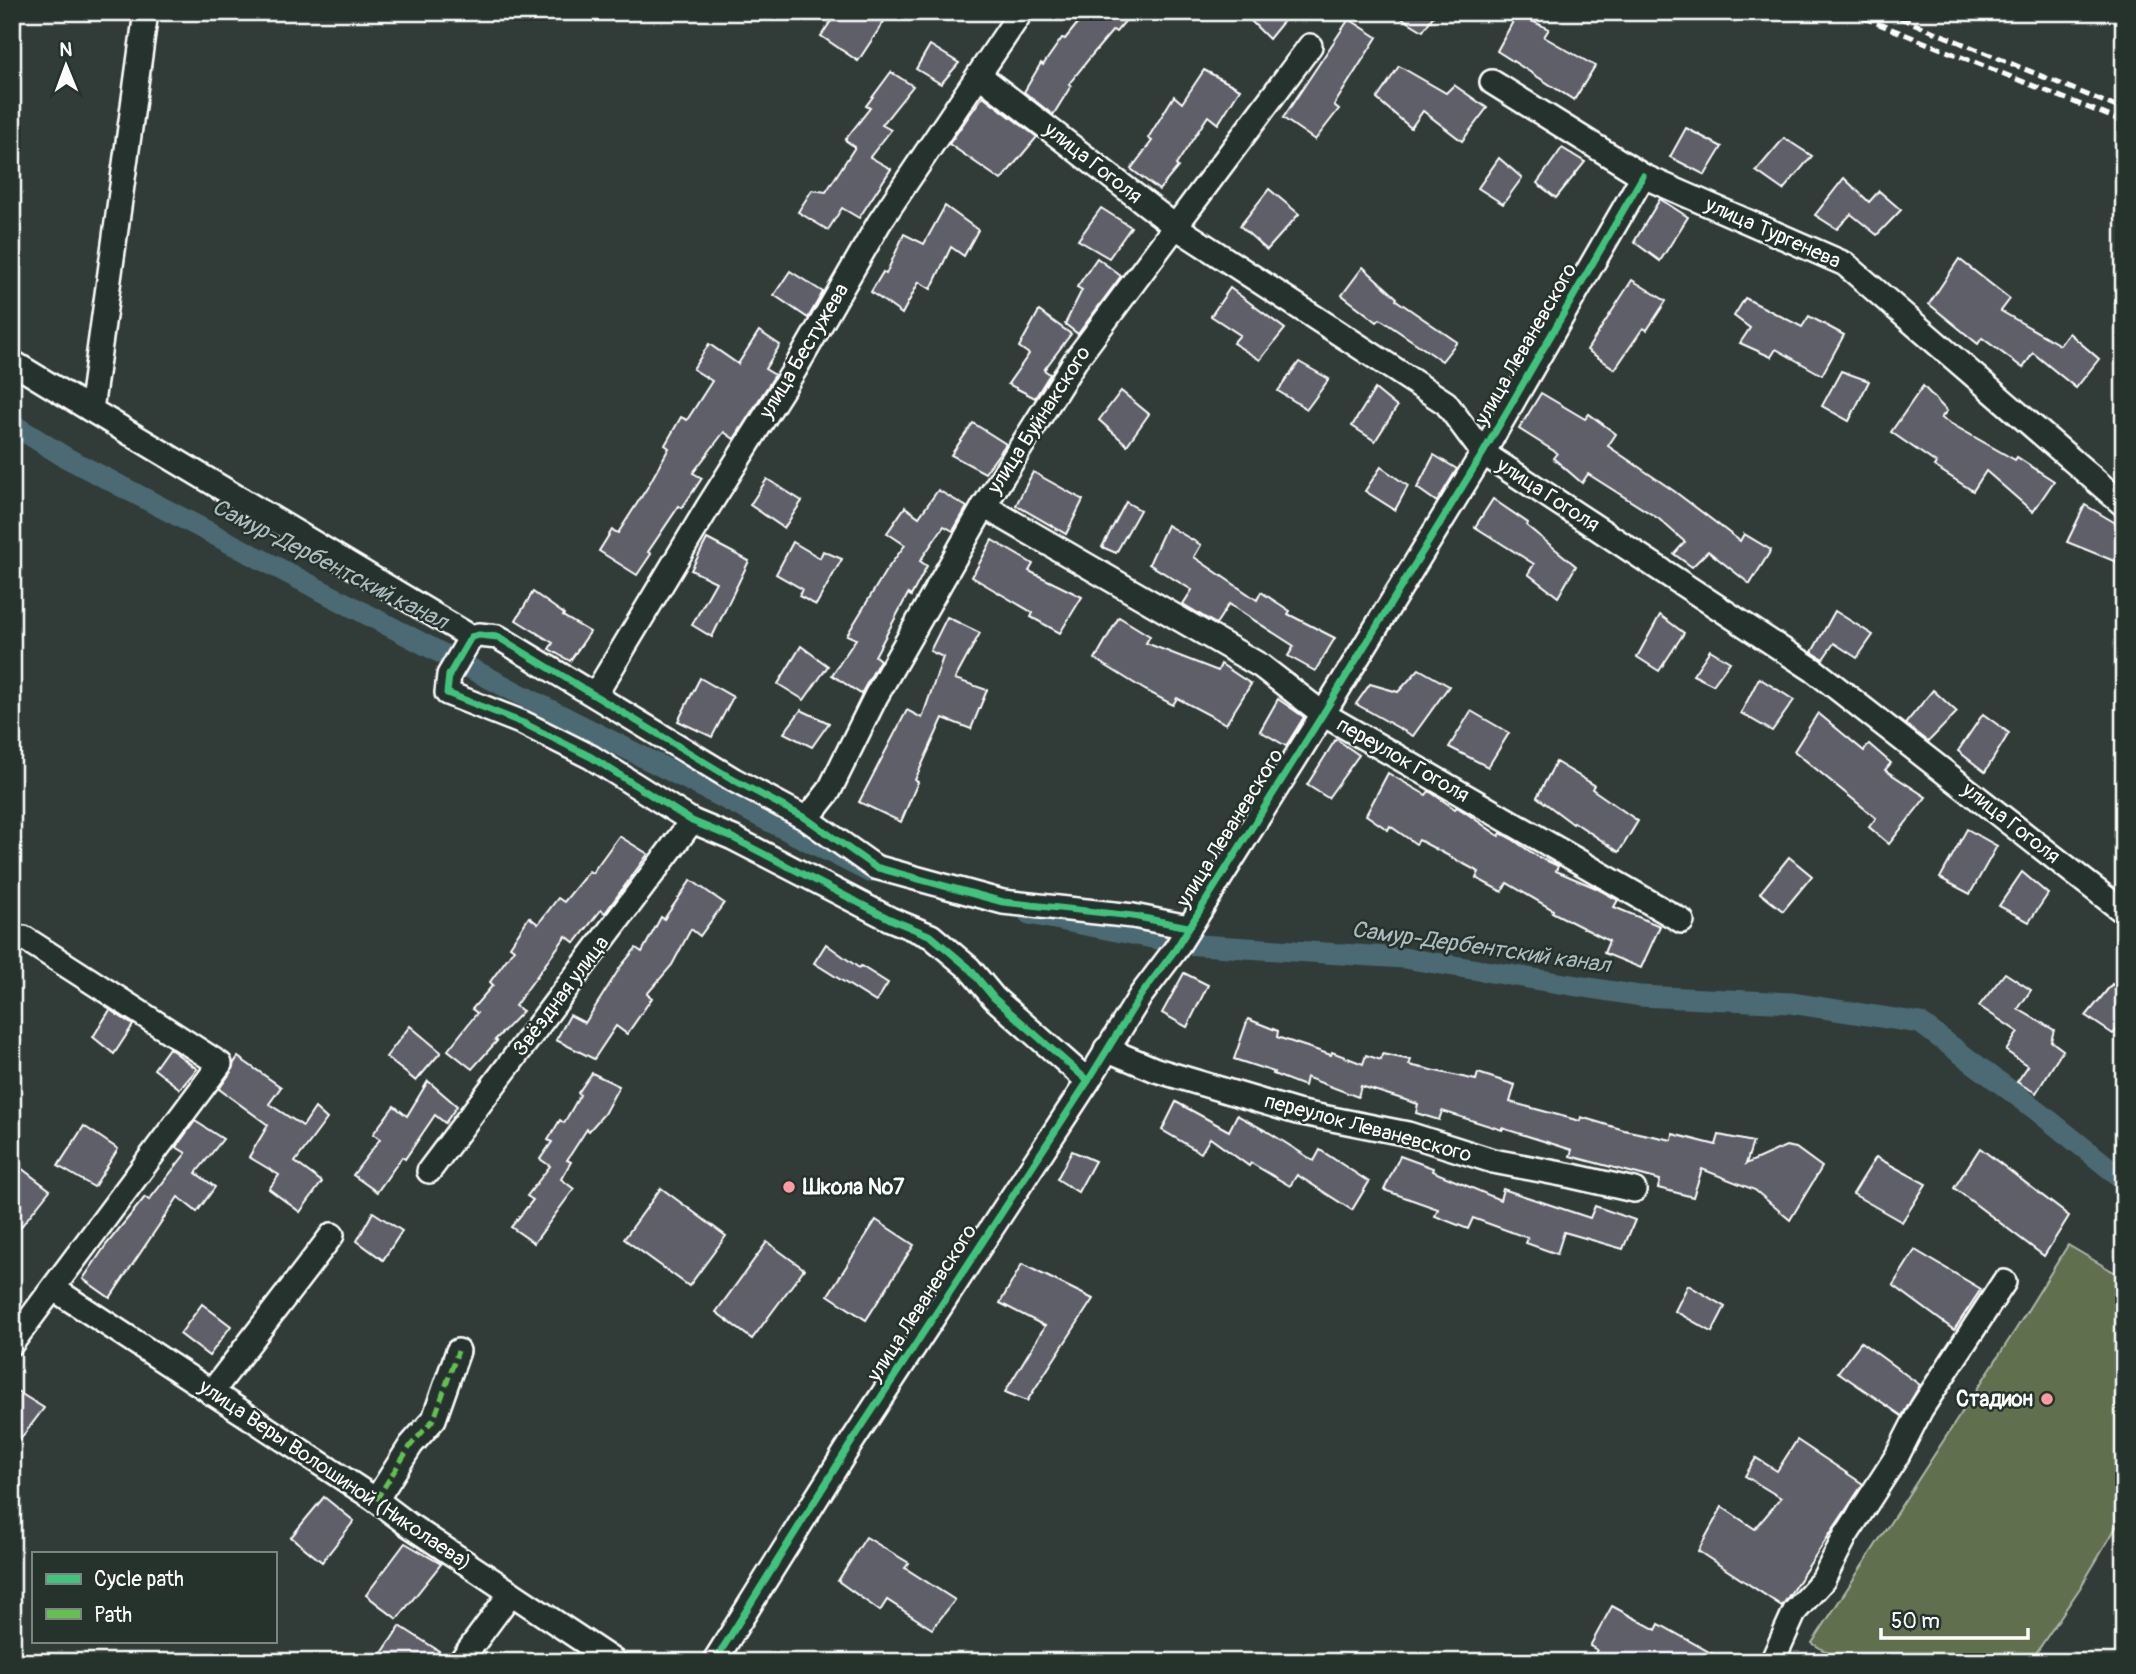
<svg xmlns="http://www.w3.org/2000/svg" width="2136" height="1674" viewBox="0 0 2136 1674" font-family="Pangolin,sans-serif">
<rect width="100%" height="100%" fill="#313c39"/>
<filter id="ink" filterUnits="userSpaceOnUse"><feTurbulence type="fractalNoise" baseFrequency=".0143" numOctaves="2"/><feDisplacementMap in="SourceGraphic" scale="14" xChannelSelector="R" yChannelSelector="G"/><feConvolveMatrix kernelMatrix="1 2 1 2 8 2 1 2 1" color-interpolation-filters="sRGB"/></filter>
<g filter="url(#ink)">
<polygon fill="#606f50" stroke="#b0b7a8" stroke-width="2" points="2068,1245 2124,1278 2124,1514 2080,1588 2030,1662 1842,1662 1812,1643 2016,1329"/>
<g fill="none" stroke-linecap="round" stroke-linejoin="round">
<g stroke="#4c6b73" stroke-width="21">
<polyline points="12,424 65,457 535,702 869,872"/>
<polyline points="1029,914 1183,944 1404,958 1640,996 1791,1003 1920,1023 2035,1109 2124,1180"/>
</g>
</g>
<g fill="#5f5e6a" stroke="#fff" stroke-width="2">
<polygon points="837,12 877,12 887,17 858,61 821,36"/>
<polygon points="1092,12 1133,12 1116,32 1113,30 1092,55 1069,84 1071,86 1053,115 1024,92 1041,63 1043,65 1062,38 1065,39 1082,18 1086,21"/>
<polygon points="1242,12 1291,12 1269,39"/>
<polygon points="1392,12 1436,12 1423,31"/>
<polygon points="1517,14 1549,29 1544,37 1595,66 1574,100 1497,51"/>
<polygon points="1349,19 1377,37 1334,105 1339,109 1315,140 1283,118"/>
<polygon points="930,45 959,63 941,84 916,69"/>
<polygon points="1399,66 1446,93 1454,85 1487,108 1462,141 1423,111 1411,128 1377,99"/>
<polygon points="1204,70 1240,89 1218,124 1208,116 1176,165 1178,167 1159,190 1131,169 1152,141 1148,138 1174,96 1182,103"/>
<polygon points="891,72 913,86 882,125 891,130 870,157 891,169 859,218 842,208 828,230 798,212 812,190 826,192 855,147 845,140 870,108 866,106"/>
<polygon points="983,96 1037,137 1001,180 949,144"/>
<polygon points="1686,128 1722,147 1705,175 1670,157"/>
<polygon points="1784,138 1812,156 1783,190 1756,171"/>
<polygon points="1562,148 1585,162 1556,198 1537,183"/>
<polygon points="1499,158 1522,178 1503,204 1478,188"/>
<polygon points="1844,178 1869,202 1879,191 1901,210 1877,235 1851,214 1837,229 1815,215"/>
<polygon points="1269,189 1299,214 1267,250 1240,226"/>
<polygon points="1660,199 1688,217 1660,261 1634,242"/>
<polygon points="945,206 978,230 964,256 951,247 931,289 919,282 902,314 871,292 883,272 886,274 904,234 924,244"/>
<polygon points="1101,208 1131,227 1109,258 1078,240"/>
<polygon points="1097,258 1121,276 1078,334 1065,324 1082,290 1077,287"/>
<polygon points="1959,259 2010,299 2001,311 2060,345 2069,333 2099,359 2076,388 2033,353 2023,368 1982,338 1978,344 1929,304"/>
<polygon points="1363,267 1397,298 1396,300 1457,342 1442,361 1380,319 1377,322 1342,295"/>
<polygon points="790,271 823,292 808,318 774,295"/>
<polygon points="1632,280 1666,301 1647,330 1643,328 1615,369 1587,350"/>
<polygon points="1230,288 1285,329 1260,360 1233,343 1240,335 1211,316"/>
<polygon points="1745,298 1802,327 1809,316 1844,335 1822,375 1776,349 1771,357 1740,343 1750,328 1734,316"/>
<polygon points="1039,311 1071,334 1044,370 1050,374 1035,398 1008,384 1029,354 1019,347"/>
<polygon points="759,331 780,345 765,369 775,375 734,439 724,432 693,473 702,478 682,508 679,506 648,552 651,554 637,575 599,551 612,530 618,533 647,488 669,448 665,445 681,417 687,420 712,381 693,369 709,344 738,364"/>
<polygon points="1299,362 1329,379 1307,409 1278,391"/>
<polygon points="1841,371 1869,381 1849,421 1822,406"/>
<polygon points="1923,386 1947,411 1941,418 2015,460 2017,457 2054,481 2033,512 1986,471 1973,491 1934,466 1936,463 1891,432"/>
<polygon points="1375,389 1397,407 1375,441 1352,426"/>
<polygon points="1121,391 1149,414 1127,445 1099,420"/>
<polygon points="1541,393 1585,419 1589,414 1616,434 1608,446 1674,491 1740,541 1744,534 1771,550 1750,584 1708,551 1692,567 1674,554 1685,542 1659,519 1588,474 1582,483 1553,458 1557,453 1519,429"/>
<polygon points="973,423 1006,444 985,473 951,455"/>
<polygon points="1434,455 1457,469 1437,502 1417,488"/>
<polygon points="1381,467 1408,486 1395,510 1365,491"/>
<polygon points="1033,472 1083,500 1066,534 1016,505"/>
<polygon points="767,479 802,501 784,528 750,505"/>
<polygon points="938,490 967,507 953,531 944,526 920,561 927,566 911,596 908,594 875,656 880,660 861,694 832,675 856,639 847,635 885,572 905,545 887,533 905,507 919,517"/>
<polygon points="1493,499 1528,523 1527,526 1576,566 1558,597 1528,574 1534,564 1475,527"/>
<polygon points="1126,502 1140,510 1116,553 1102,547"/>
<polygon points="2085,505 2124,528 2124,565 2067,542"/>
<polygon points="1167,525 1201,545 1194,557 1257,600 1261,592 1290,611 1288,614 1335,638 1315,671 1288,656 1294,646 1229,604 1216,624 1183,604 1192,590 1149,564"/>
<polygon points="707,539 749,561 712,637 692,625 716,582 691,570"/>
<polygon points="992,540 1033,564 1029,571 1082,597 1060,633 1031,617 1033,613 972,577"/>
<polygon points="793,542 820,558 823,551 842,559 816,605 799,596 802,589 776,574"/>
<polygon points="533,592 564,614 563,616 590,632 570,661 549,649 553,643 516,620"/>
<polygon points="1835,611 1873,635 1857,658 1834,643 1823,659 1812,652"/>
<polygon points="1660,615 1684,633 1659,671 1637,657"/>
<polygon points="947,617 980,633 955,679 987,690 971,729 943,718 915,780 918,782 901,822 859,802 907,710 922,718 943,657 930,651"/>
<polygon points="1119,617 1150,636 1146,643 1218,671 1221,664 1251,684 1226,724 1177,698 1173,705 1145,690 1095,659"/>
<polygon points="801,646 828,666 804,700 778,684"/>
<polygon points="1710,650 1730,662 1713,685 1693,675"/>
<polygon points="1419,669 1449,686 1413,736 1356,704 1370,684 1398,692"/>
<polygon points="700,678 733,697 712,737 678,721"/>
<polygon points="1759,678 1794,700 1772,731 1741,713"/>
<polygon points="1933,690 1957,712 1928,742 1905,724"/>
<polygon points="1278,699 1304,717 1286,746 1260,731"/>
<polygon points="801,710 829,723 812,747 784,733"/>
<polygon points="1471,711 1509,733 1488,767 1449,747"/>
<polygon points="1818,713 1864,751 1869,744 1891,763 1885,770 1926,797 1889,844 1869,827 1876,818 1794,751"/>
<polygon points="1983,714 2009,733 1985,772 1958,751"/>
<polygon points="1336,739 1359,755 1328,798 1307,785"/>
<polygon points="1556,762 1594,785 1592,789 1638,821 1619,852 1574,822 1573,824 1537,797"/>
<polygon points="1388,773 1426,795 1429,791 1455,809 1457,807 1469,815 1499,836 1501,833 1512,839 1538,857 1558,866 1556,871 1596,888 1618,900 1614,907 1660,926 1641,968 1604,953 1609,941 1552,912 1553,910 1507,883 1502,892 1476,878 1479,872 1419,840 1416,844 1390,826 1388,830 1366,815"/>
<polygon points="1967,829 1997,846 1970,894 1940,878"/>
<polygon points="619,836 648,854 605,913 601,910 575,943 566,936 515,1006 523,1011 495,1040 497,1041 472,1069 448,1050 477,1013 472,1009 493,985 490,982 514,949 510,946 529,917 538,924 558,898 564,902 589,871 592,873"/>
<polygon points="1789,857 1812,876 1783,911 1760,893"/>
<polygon points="2022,872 2048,894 2029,922 1999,906"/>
<polygon points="691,880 724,903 700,936 691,929 672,965 647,994 652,998 627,1034 616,1026 594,1059 556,1040 570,1015 585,1023 621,966 636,948 642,952 661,917 664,919"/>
<polygon points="826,944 859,968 861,966 888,983 876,1002 814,963"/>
<polygon points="1184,973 1208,985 1187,1027 1162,1013"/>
<polygon points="2005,973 2031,990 2018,1009 2054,1030 2051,1041 2063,1050 2036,1093 2017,1082 2028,1066 2006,1051 2018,1032 1979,1006"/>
<polygon points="2112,984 2124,993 2124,1020 2113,1034 2086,1016"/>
<polygon points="110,1010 133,1025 114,1054 93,1037"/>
<polygon points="1248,1019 1278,1031 1277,1037 1331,1055 1332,1052 1363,1064 1366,1055 1381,1060 1382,1054 1411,1060 1409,1065 1476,1080 1478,1073 1515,1085 1510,1102 1580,1121 1581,1117 1624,1130 1672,1140 1673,1134 1716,1145 1719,1135 1753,1142 1746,1164 1786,1146 1796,1148 1822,1167 1790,1220 1755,1190 1702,1169 1693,1197 1658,1188 1660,1180 1570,1156 1572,1150 1502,1128 1502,1130 1442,1111 1439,1120 1416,1113 1418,1104 1361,1086 1358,1097 1306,1077 1304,1086 1273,1074 1274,1072 1234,1059"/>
<polygon points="410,1026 441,1052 416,1081 386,1057"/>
<polygon points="169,1048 197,1069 180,1089 154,1069"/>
<polygon points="238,1057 281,1087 269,1104 303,1126 315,1108 327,1119 295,1162 322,1182 300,1212 269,1189 279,1175 249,1157 268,1125 219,1089 231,1072 234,1063"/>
<polygon points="592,1073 619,1086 604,1114 589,1131 587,1129 567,1160 571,1162 561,1179 574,1189 534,1243 511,1227 533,1200 527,1196 550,1166 540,1159 552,1142 548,1140 560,1120 564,1123 580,1095 578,1093"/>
<polygon points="428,1081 457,1106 445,1123 435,1115 405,1159 402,1157 377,1192 353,1175 380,1139 373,1134 394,1106 407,1116"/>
<polygon points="1176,1102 1229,1131 1237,1115 1270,1133 1314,1161 1320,1150 1369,1182 1352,1210 1297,1175 1290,1186 1251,1163 1249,1166 1210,1138 1201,1153 1162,1130"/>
<polygon points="195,1121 223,1139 196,1173 215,1187 197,1212 178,1197 110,1298 83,1279 106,1245 145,1197 149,1200 186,1153 176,1147"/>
<polygon points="84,1126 118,1149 94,1187 58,1166"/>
<polygon points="1980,1148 2069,1216 2044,1256 1954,1188"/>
<polygon points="1072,1151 1095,1161 1078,1192 1057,1179"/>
<polygon points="1400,1156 1433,1168 1432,1171 1500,1200 1503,1189 1590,1218 1595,1206 1635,1220 1623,1249 1564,1232 1557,1254 1526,1243 1528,1238 1473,1218 1468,1229 1435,1216 1438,1209 1384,1190"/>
<polygon points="1876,1157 1926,1184 1902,1222 1853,1194"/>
<polygon points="21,1168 50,1190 12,1238 12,1181"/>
<polygon points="661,1188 726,1236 689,1286 624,1239"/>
<polygon points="373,1212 402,1231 383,1260 357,1241"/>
<polygon points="876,1220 914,1245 866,1320 828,1295"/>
<polygon points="767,1242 804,1269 752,1339 716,1312"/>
<polygon points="1915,1250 1981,1289 1954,1330 1893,1285"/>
<polygon points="1022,1264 1093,1299 1027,1401 1005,1392 1045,1326 1000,1303"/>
<polygon points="1688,1285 1725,1307 1712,1332 1675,1311"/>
<polygon points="202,1304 231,1326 209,1356 180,1334"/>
<polygon points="1861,1342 1920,1385 1902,1416 1838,1372"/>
<polygon points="12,1388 44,1408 12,1450"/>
<polygon points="1797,1440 1863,1484 1782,1606 1698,1551 1722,1507 1755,1529 1781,1498 1745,1476 1756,1458 1777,1471"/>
<polygon points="324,1497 354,1521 322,1562 291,1537"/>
<polygon points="866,1537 909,1563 905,1568 955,1600 932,1629 887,1600 880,1611 838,1581"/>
<polygon points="405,1543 441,1564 397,1619 366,1595"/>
<polygon points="1612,1606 1656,1630 1659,1624 1727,1662 1590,1662 1597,1650 1590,1646"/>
<polygon points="400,1626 439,1651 431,1662 376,1662"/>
</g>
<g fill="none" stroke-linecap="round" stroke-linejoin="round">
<g stroke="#fff" stroke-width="28">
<g id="street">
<polyline points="146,12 91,410 471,637"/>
<polyline points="979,75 1176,227 1446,403 1483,453 1815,671 2124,912"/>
<polyline points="1492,82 1643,176 1845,264 2124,505"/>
<polyline points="12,362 91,410"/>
<polyline points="984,506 1261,666 1323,714 1682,921"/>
<polyline points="595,695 708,507 795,369 879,223 1021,12"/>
<polyline points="807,819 829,791 876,696 984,506 1075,361 1310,46"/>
<polyline points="1106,1049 1156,1070 1297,1112 1408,1134 1493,1161 1572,1176 1634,1190"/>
<polyline points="1088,1081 994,998 969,968 931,936 890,919 733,838 692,821 591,757 523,723 447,693 449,675 471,637 479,635 498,637 734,780 807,819 875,867 1003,902 1133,916 1188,927"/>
<polyline points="429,1171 692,821"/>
<polyline points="54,1289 376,1500 409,1525 615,1662"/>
<polyline points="12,1343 220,1064 24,938"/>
<polyline points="211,1393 332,1235"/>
<polyline points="376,1500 411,1445 434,1419 458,1351"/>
<polyline points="460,1662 511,1593"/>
<polyline points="714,1662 851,1443 1088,1081 1141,995 1175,950 1323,714 1483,453 1643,176"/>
<polyline points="1772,1662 1795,1611 1823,1580 1846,1535 1897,1456 1921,1409 2004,1282"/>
</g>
</g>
<use href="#street" stroke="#26332d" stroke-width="23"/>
<g stroke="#fff" stroke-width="5" stroke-dasharray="10 5" stroke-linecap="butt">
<polyline points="1849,12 2124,122"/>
<polyline points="1886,12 2124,110"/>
</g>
<polyline stroke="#63c152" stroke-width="5" stroke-dasharray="10 5" stroke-linecap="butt" points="376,1500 411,1445 434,1419 458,1351"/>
<g stroke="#26332d" stroke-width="11">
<g id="cycleway">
<polyline points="1088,1081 994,998 969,968 931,936 890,919 733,838 692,821 591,757 523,723 447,693 449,675 471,637 479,635 498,637 734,780 807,819 875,867 1003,902 1133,916 1188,927"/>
<polyline points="714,1662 851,1443 1088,1081 1141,995 1175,950 1323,714 1483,453 1643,176"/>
</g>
</g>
<use href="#cycleway" stroke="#40c37c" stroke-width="7"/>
</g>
</g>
<g fill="#ff9aa2" stroke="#26332d" stroke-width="2.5">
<circle cx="789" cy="1187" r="7"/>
<circle cx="2047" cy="1399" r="7"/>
</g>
<g text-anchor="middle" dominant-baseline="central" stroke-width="5" stroke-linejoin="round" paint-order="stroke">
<g font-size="21" fill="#fff" stroke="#26332d">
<text transform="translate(1093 163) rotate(38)">улица Гоголя</text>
<text transform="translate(1773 233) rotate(24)">улица Тургенева</text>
<text transform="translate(1526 344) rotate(-60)">улица Леваневского</text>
<text transform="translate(804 351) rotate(-59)">улица Бестужева</text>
<text transform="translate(1039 420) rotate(-57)">улица Буйнакского</text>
<text transform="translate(1548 495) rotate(33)">улица Гоголя</text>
<text transform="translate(1403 760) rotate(30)">переулок Гоголя</text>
<text transform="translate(2011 823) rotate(38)">улица Гоголя</text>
<text transform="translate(1230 828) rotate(-58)">улица Леваневского</text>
<text transform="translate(561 996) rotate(-53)">Звёздная улица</text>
<text transform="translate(1368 1128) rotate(15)">переулок Леваневского</text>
<text transform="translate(922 1303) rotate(-57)">улица Леваневского</text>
<text transform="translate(335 1475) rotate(34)">улица Веры Волошиной (Николаева)</text>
</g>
<g font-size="21" font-weight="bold" fill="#fff" stroke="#26332d" text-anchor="start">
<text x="803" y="1187">Школа №7</text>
<text x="2033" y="1399" text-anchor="end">Стадион</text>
</g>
<g font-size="23" font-style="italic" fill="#aebcc0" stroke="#26332d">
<text transform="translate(330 564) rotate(27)">Самур-Дербентский канал</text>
<text transform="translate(1481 947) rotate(8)">Самур-Дербентский канал</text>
</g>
</g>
<rect width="2136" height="1674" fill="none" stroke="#26332d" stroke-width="42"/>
<rect x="21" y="21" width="2094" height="1632" fill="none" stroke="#fff" stroke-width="2.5" filter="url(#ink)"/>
<rect x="32" y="1552" width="245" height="91" fill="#26332d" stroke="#7d8581" stroke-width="2"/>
<rect x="46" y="1574" width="35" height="10" fill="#40c37c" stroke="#7d8581" stroke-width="2"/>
<text x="94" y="1586" font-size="21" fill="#ffffff">Cycle path</text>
<rect x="46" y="1609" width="35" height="10" fill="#63c152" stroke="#7d8581" stroke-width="2"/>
<text x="94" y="1622" font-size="21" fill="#ffffff">Path</text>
<g transform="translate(66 66) rotate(359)" stroke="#26332d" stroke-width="5" paint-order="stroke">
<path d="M0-5L12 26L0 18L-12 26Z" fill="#ffffff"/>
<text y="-10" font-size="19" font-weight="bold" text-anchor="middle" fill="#ffffff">N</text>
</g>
<path d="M1881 1628v10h147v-10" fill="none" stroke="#ffffff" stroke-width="3.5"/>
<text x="1891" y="1628" font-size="21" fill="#ffffff" stroke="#26332d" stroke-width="5" paint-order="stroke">50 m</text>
</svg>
